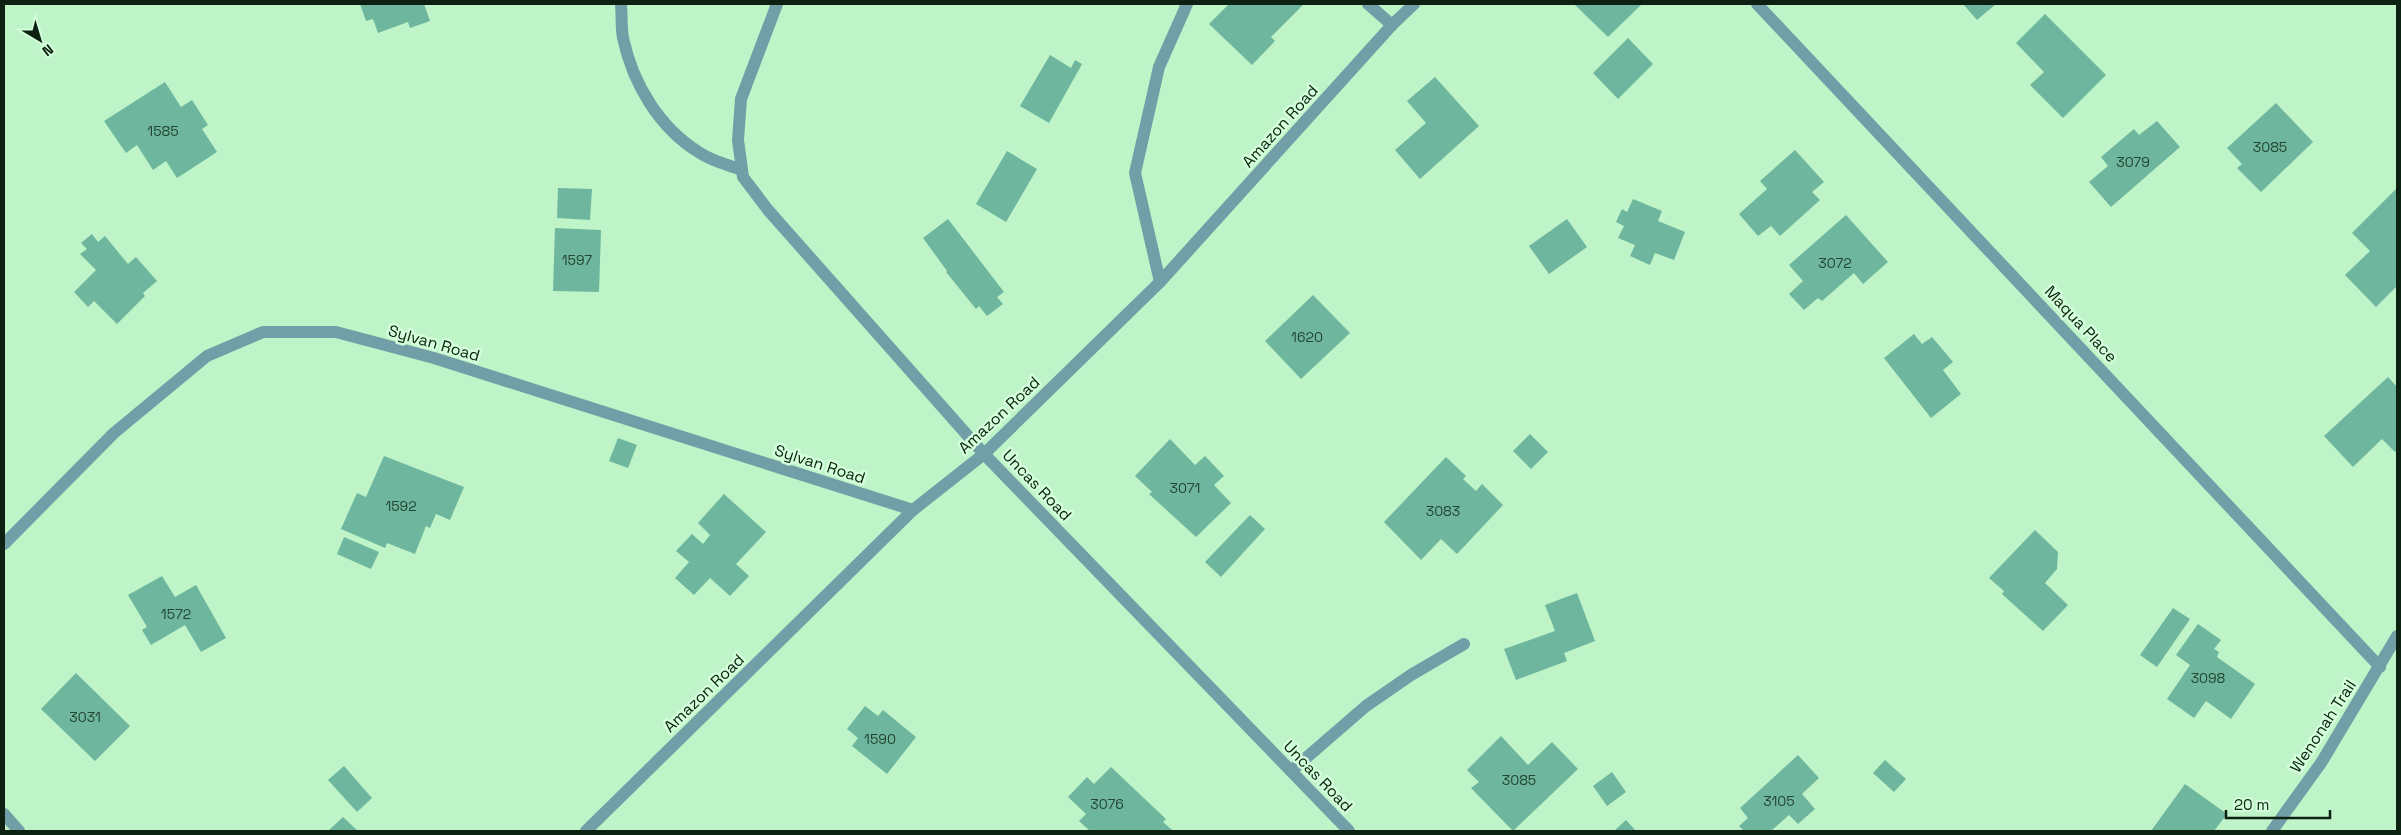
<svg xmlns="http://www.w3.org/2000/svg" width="2401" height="835" viewBox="0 0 2401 835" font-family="'Space Grotesk',sans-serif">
<rect width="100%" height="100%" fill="#bef4c7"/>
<g fill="#6eb79e">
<polygon points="360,4 424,4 430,21 410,28 408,22 378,33 373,19 366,21"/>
<polygon points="1229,4 1304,4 1271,37 1275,41 1252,65 1209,24"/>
<polygon points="1574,4 1642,4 1608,37"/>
<polygon points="1963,4 1996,4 1977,20"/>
<polygon points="2045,14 2106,75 2063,118 2030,85 2044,72 2016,43"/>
<polygon points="1628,38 1653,64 1618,99 1593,73"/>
<polygon points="1050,55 1071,68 1075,60 1082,64 1049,123 1020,106"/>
<polygon points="1435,77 1479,126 1420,179 1395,150 1426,123 1407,101"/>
<polygon points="165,82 181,107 192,100 208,125 202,129 217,152 177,178 166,161 153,170 137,145 126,153 104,121"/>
<polygon points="2276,103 2313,142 2261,192 2237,168 2242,164 2227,148"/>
<polygon points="2157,121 2180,147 2111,207 2089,182 2108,166 2101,157 2134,129 2139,135"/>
<polygon points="1795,150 1824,182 1812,192 1820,200 1780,236 1771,226 1758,236 1739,214 1767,189 1760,181"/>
<polygon points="1007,151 1037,169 1006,222 976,204"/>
<polygon points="558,188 592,189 590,220 557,218"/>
<polygon points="2397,188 2397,286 2376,307 2345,275 2370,251 2352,233"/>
<polygon points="1633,199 1662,211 1658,221 1685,232 1674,260 1655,253 1650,265 1630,256 1635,245 1618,238 1624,226 1616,222 1622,209 1627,212"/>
<polygon points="1846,215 1888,262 1863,284 1854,273 1822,301 1818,298 1804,310 1789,294 1803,281 1789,265"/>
<polygon points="948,219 1004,292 997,297 1003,304 987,316 979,306 976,309 946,272 947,271 923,238"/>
<polygon points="1567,219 1587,247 1549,274 1529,246"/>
<polygon points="555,228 601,230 599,292 553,291"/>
<polygon points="92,234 98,242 105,236 128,264 136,257 157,281 143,293 145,296 117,324 94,301 88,307 74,292 96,270 80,254 87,249 81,243"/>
<polygon points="1313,295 1350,333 1301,379 1265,341"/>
<polygon points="1914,334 1922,344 1932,337 1953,362 1943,370 1961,394 1931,418 1884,358"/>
<polygon points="2388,377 2397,387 2397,450 2395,452 2382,439 2353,467 2324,436"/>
<polygon points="1530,434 1548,452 1531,469 1513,451"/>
<polygon points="618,438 637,445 628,468 609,461"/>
<polygon points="1170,439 1195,465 1205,456 1224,476 1214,485 1231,503 1196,537 1149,494 1152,492 1135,476"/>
<polygon points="384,456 464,487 450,520 436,514 430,528 426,526 415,554 387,543 385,548 341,529 357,493 366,497"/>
<polygon points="1446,457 1466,476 1463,479 1476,491 1482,484 1503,505 1457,554 1441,539 1421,560 1384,522"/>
<polygon points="724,494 766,532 736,564 749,576 730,596 710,578 694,595 675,578 689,562 676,551 692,534 703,544 710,535 698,523"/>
<polygon points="1250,515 1265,529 1221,577 1205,562"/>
<polygon points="2035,530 2058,552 2057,569 2045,583 2068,605 2043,631 2002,594 2004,591 1989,578"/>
<polygon points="344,537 379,552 371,569 337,554"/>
<polygon points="162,576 175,597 196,585 226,638 201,652 185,625 151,645 142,630 147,627 128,595"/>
<polygon points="1577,593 1595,641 1564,653 1567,661 1516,680 1504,649 1555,631 1545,605"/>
<polygon points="2173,608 2190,619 2157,667 2140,655"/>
<polygon points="2198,624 2221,640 2214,649 2219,652 2217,657 2255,684 2231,719 2206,701 2194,718 2167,699 2190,665 2176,655"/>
<polygon points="76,673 130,726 95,761 41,709"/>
<polygon points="865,706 878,716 883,710 916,737 887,774 852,746 858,738 847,729"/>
<polygon points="1501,736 1528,765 1552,742 1578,769 1513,831 1471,788 1479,782 1467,770"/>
<polygon points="1798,755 1819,778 1802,794 1815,809 1798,824 1789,815 1771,831 1744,831 1739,826 1748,818 1740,808"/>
<polygon points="1885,760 1906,779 1894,792 1873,773"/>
<polygon points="344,766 372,798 357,812 328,780"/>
<polygon points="1111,767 1166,819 1163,822 1172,830 1170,831 1090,831 1079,821 1086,814 1068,797 1087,777 1094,784"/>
<polygon points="1612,772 1626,792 1607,806 1593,786"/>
<polygon points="2185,784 2227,814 2214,831 2151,831"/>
<polygon points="343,817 358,831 328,831"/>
<polygon points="1626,820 1636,831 1614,831"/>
</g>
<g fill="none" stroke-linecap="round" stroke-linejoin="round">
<g stroke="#729fa7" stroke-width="12">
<path d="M621 4C622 15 621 27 623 38 633 84 659 128 700 153 712 161 728 165 742 170"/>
<polyline points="777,4 741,99 738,140 743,177 768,210 984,454 1349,831"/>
<polyline points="1368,4 1392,25"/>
<polyline points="1757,4 2380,667"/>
<polyline points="1160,282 1135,173 1159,67 1187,4"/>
<polyline points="4,544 114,433 207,356 263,332 336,332 434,358 913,510"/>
<polyline points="1291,771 1366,706 1411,675 1464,644"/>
<polyline points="4,814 19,831"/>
<polyline points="586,831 913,510 984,454 1160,282 1392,25 1414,4"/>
<polyline points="2272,831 2321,763 2397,636"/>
</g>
</g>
<g text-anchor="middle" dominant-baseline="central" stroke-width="5" stroke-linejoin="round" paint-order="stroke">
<g font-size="14" fill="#244634">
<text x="163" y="131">1585</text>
<text x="2270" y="147">3085</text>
<text x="2133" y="162">3079</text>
<text x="577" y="260">1597</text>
<text x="1835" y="263">3072</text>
<text x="1307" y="337">1620</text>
<text x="1185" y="488">3071</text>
<text x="401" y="506">1592</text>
<text x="1443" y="511">3083</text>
<text x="176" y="614">1572</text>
<text x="2208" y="678">3098</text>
<text x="85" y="717">3031</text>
<text x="880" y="739">1590</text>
<text x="1519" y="780">3085</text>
<text x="1779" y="801">3105</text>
<text x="1107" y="804">3076</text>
</g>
<g font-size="16" fill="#0c2111" stroke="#d3ffda">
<text transform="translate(1280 126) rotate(-48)">Amazon Road</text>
<text transform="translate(2081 324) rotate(47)">Maqua Place</text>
<text transform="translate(434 343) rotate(16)">Sylvan Road</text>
<text transform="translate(999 415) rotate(-43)">Amazon Road</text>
<text transform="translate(820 464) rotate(18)">Sylvan Road</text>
<text transform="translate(1037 485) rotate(46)">Uncas Road</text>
<text transform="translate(704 693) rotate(-44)">Amazon Road</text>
<text transform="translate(2323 726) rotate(-57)">Wenonah Trail</text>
<text transform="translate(1318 776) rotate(46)">Uncas Road</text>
</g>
</g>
<rect width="2401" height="835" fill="none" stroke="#0c2111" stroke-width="10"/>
<g transform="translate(40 40) rotate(142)" stroke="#d3ffda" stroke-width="4" paint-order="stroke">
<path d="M0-4L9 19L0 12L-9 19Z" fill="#0c2111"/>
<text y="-8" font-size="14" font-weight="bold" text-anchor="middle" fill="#0c2111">N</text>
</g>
<path d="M2226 810v8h104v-8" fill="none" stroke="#0c2111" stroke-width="2.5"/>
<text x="2234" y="810" font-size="15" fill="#0c2111" stroke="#d3ffda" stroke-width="4" paint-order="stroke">20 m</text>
</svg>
